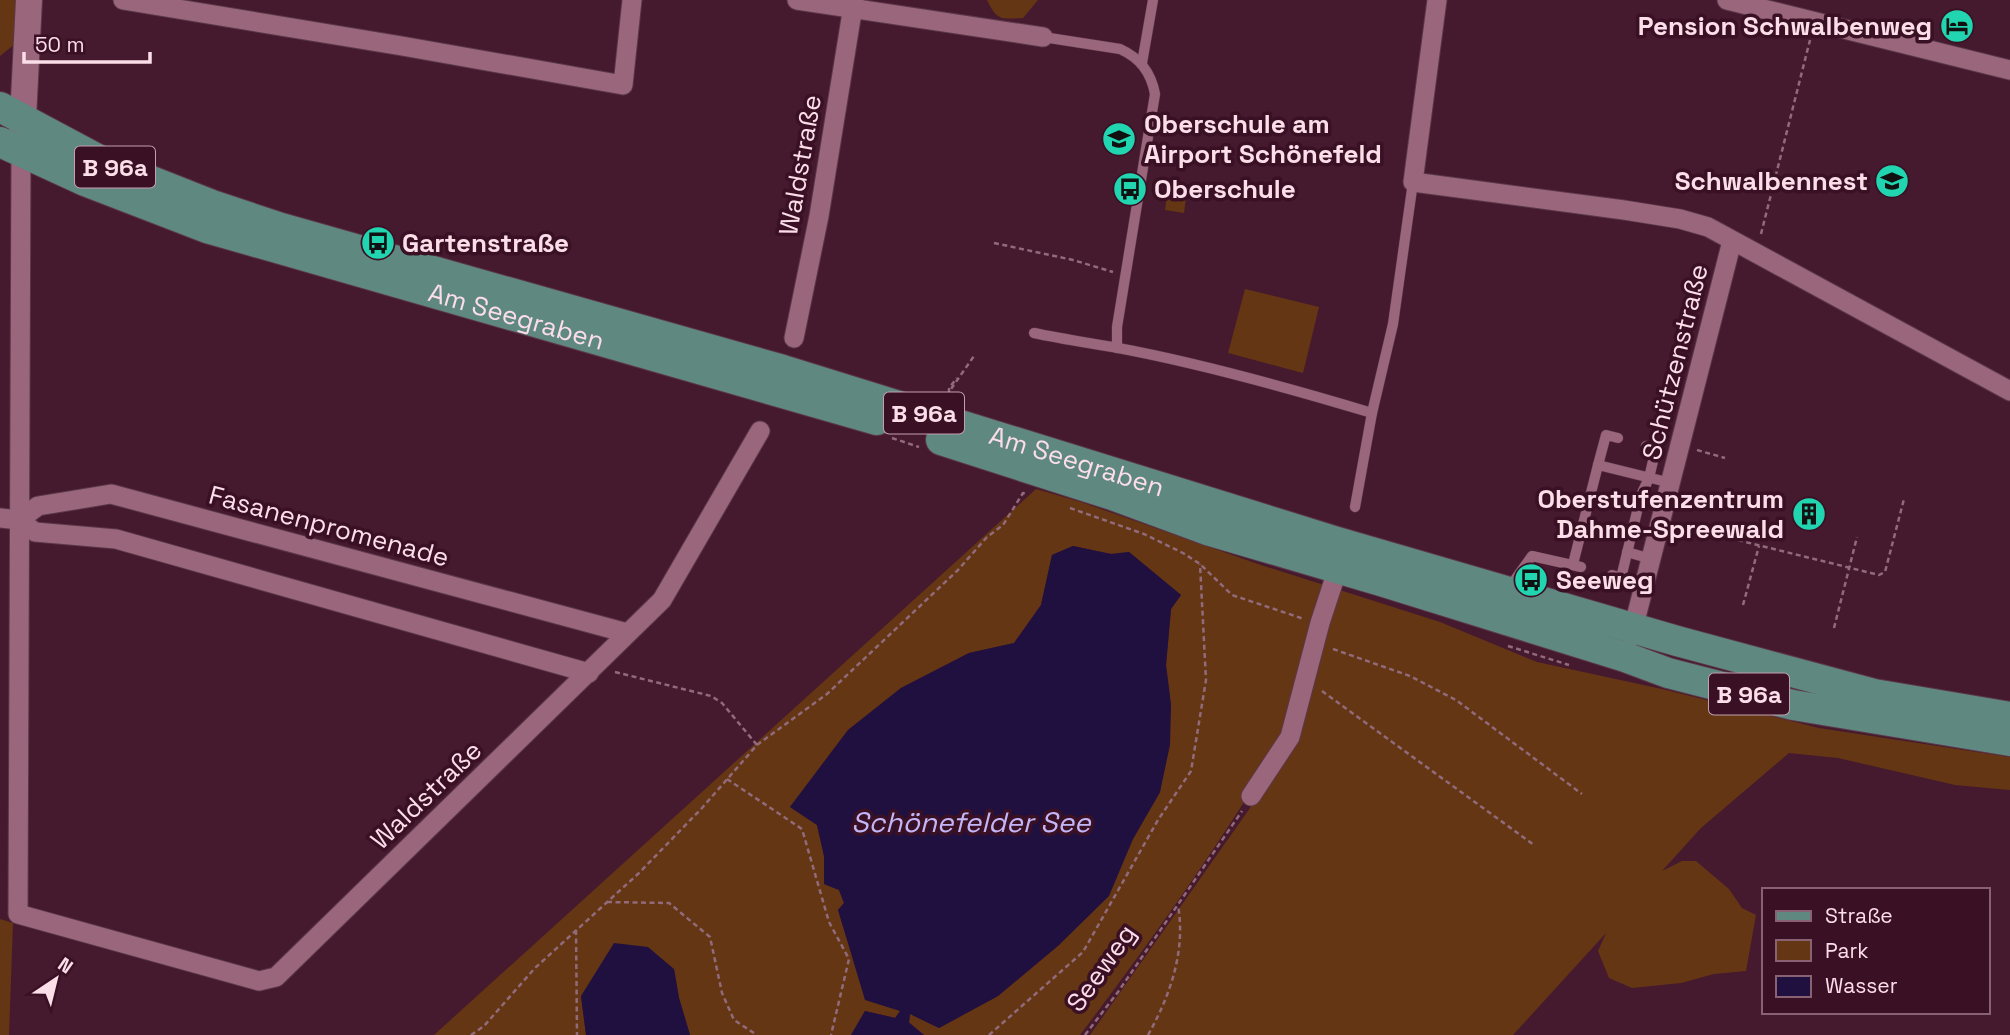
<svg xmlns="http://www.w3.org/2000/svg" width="2010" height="1035" viewBox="0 0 2010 1035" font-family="'Space Grotesk',sans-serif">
<rect width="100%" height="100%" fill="#451a2e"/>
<g fill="#643614">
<polygon points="0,0 18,0 16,43 0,56"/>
<path d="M987 0H1038L1023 18C1001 19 997 21 987 0Z"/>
<polygon points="1167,195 1186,198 1184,213 1165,210"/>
<polygon points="1245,289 1319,307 1303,373 1228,353"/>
<path d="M1036 489 1081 502 1258 564 1440 622 1537 662 1662 689 1819 728 2010 757V790L1955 785 1838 758 1789 753 1701 828 1662 871 1682 861H1696L1729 889 1742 908 1756 915 1746 971 1714 974 1681 983 1632 988 1609 978 1598 951 1606 933 1513 1035H1090L1250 808 1272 757C1214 853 1148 945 1080 1035H924L909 1022 910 1014 939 1028 998 996 1059 945 1133 839 1160 792 1171 705 1166 665 1171 609 1181 595 1129 552 1111 554 1073 546 1052 555 1041 605 1014 643 969 653 901 688 848 730 790 807 817 825 824 856V884L839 890 844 903 838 910 846 935 900 1011 896 1018 865 1011 851 1035H690L679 998 674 969 581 996 586 1035H434Z"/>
<polygon points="0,919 13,923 9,1035 0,1035"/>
</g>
<g fill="#201040">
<polygon points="1073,546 1111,554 1129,552 1181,595 1171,609 1166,665 1171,705 1170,745 1160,792 1133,839 1109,896 1059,945 998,996 939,1028 910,1014 909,1023 924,1035 851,1035 865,1011 895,1018 900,1011 865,1000 838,910 844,903 839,890 824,884 824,856 817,825 790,807 848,730 901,688 969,653 1014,643 1041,605 1052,555"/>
<polygon points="614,943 648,947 674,969 679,998 690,1035 586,1035 581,996"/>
</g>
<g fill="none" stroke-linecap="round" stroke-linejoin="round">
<g stroke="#5c3749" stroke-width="11">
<g id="lane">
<path d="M1043 37 1120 49C1140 58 1151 72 1155 94L1117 327V348"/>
<polyline points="1142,63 1153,0"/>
<path d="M1034 333C1062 339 1090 343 1118 348 1204 364 1289 388 1372 413"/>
<polyline points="1598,465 1606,435 1618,438"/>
<polyline points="1355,507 1372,413 1393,324 1413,182"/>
<polyline points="1627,552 1651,559"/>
<polyline points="1573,564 1598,465 1671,483"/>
<polyline points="1612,575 1621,578 1641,495 1649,478 1656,448 1646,446"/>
<polyline points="1509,588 1532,556 1581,567"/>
</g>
</g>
<g stroke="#5c3749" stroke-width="21">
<g id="street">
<polyline points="123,0 402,46 623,85 632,0"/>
<polyline points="797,0 1043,37"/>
<polyline points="1437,0 1413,182 1624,210 1680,219 1708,227 2010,391"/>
<polyline points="1727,0 2010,70"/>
<polyline points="21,152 18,914 259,981 276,977 662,600 760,431"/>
<polyline points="794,338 819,216 854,0"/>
<polyline points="0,518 19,520 35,532 116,539 589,673"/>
<polyline points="19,520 38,506 111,494 627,633"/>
<polyline points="1631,637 1732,241"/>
<polyline points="1251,796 1290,737 1320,623 1338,568"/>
</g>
</g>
<g stroke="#5c3749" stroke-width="28">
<polyline id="secondary" points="22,138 29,0"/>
</g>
<g stroke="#5c3749" stroke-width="32">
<g id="primary">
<path id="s1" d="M0 107 103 162 212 205 281 228 783 370 1334 541 1677 641 1874 694 2010 717"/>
<path id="s2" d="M0 142 85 181 207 228 877 420"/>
<polyline points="941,440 1112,495 1207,530 1381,581 1625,657 1668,673 1793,705 2010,741"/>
</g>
</g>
<g stroke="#916b7c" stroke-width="2.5" stroke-dasharray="5 3.5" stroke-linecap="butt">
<polyline points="1761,234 1810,40"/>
<polyline points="994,243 1073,260 1113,272"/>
<polyline points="949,393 949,388 957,378"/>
<polyline points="949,397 951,389 974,356"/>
<polyline points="892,438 919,447"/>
<polyline points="1697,450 1725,458"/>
<polyline points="1070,508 1144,534 1183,553 1200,564 1232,595 1304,619"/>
<polyline points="1705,532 1879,575 1885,572 1904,499"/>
<polyline points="1743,605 1759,546"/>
<polyline points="1834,628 1857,537"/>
<polyline points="1508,646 1569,665"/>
<polyline points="1333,649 1410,676 1456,700 1582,794"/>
<polyline points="615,672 711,696 722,703 757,745"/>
<polyline points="1322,691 1534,845"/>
<polyline points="727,779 802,829 829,922 849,959 831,1035"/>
<polyline points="607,902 669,903 710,937 722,993 734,1020 757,1035"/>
<polyline points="576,930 577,1035"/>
<polyline points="471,1035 484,1026 535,968 639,873 702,808 757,745 827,694 958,570 987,537 1003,525 1023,493 1027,494"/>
<polyline points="989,1035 1083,952 1158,820 1191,771 1206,680 1200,564"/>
<polyline points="1085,1035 1118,992 1242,811"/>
<path d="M1148 1035C1170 996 1186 951 1178 905"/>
</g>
<use href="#lane" stroke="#99667b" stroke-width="10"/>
<use href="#street" stroke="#99667b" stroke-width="19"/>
<use href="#secondary" stroke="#99667b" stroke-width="26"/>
<use href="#primary" stroke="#5f8881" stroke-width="30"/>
</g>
<defs>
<g id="hotel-disc" transform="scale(1.75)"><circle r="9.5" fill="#21d5b0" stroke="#3a1024"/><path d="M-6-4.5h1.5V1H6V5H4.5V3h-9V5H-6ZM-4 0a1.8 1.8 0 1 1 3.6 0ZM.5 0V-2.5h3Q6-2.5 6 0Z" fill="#111"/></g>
<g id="school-disc" transform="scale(1.75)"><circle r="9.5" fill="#21d5b0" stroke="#3a1024"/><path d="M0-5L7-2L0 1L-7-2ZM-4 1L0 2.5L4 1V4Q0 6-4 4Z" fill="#111"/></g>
<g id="bus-disc" transform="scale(1.75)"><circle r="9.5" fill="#21d5b0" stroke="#3a1024"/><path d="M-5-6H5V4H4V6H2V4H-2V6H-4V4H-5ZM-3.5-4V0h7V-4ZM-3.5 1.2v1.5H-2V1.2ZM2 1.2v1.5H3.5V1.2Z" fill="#111"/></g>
<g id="building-disc" transform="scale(1.75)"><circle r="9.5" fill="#21d5b0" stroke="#3a1024"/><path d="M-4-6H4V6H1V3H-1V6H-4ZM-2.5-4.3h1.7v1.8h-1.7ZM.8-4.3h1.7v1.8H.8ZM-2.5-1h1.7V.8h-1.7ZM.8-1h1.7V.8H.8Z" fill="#111"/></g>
</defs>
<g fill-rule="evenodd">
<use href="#hotel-disc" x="1957" y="26"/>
<use href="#school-disc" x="1119" y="139"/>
<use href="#school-disc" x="1892" y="181"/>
<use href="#bus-disc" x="1130" y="189"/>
<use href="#bus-disc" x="378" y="243"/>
<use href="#building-disc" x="1809" y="514"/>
<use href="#bus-disc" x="1531" y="580"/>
</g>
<g text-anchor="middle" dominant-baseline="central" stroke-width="7" stroke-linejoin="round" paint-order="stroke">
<g fill="#3a1024" stroke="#c2a0ae" stroke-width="2">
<rect x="75" y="146.5" width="80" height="41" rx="5"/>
<rect x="884" y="392.5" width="80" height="41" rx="5"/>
<rect x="1709" y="673.5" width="80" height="41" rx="5"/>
</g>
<g font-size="24" font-weight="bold" fill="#fcdee9">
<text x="115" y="167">B 96a</text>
<text x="924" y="413">B 96a</text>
<text x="1749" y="694">B 96a</text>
</g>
<g font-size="26" font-weight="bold" fill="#fcdee9" stroke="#3a1024" text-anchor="start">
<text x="1932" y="26" text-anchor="end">Pension Schwalbenweg</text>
<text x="1144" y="124">Oberschule am<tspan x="1144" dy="30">Airport Schönefeld</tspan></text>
<text x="1868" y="181" text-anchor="end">Schwalbennest</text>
<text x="1154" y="189">Oberschule</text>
<text x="402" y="243">Gartenstraße</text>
<text x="1784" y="499" text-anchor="end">Oberstufenzentrum<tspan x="1784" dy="30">Dahme-Spreewald</tspan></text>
<text x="1556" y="580">Seeweg</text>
</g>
<g font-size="26" fill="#fcdee9" stroke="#3a1024">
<text transform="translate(800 165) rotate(-80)">Waldstraße</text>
<text stroke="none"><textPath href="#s2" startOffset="546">Am Seegraben</textPath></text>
<text transform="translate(1675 362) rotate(-76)">Schützenstraße</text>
<text stroke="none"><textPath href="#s1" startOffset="1136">Am Seegraben</textPath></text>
<text transform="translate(329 526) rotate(15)">Fasanenpromenade</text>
<text transform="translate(426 795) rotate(-44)">Waldstraße</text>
<text transform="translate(1101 968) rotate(-55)">Seeweg</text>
</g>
<g font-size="28" font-style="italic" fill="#c3b6f8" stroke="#3a1024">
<text x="971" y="822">Schönefelder See</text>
</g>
</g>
<rect x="1762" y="888" width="228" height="126" fill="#3a1024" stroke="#886273" stroke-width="2"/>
<rect x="1776" y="911" width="35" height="10" fill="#5f8881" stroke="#886273" stroke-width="2"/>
<text x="1825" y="923" font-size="21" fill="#fcdee9">Straße</text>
<rect x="1776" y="940" width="35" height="21" fill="#643614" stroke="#886273" stroke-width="2"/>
<text x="1825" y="958" font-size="21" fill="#fcdee9">Park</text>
<rect x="1776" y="976" width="35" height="21" fill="#201040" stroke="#886273" stroke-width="2"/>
<text x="1825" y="993" font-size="21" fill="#fcdee9">Wasser</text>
<g transform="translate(56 979) rotate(35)" stroke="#3a1024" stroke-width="5" paint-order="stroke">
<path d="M0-5L12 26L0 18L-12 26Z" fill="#fcdee9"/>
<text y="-10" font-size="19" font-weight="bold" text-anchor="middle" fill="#fcdee9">N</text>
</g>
<path d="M24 52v10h126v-10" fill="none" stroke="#fcdee9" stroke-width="3.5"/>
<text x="35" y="52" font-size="21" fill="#fcdee9" stroke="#3a1024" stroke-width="5" paint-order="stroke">50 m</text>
</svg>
